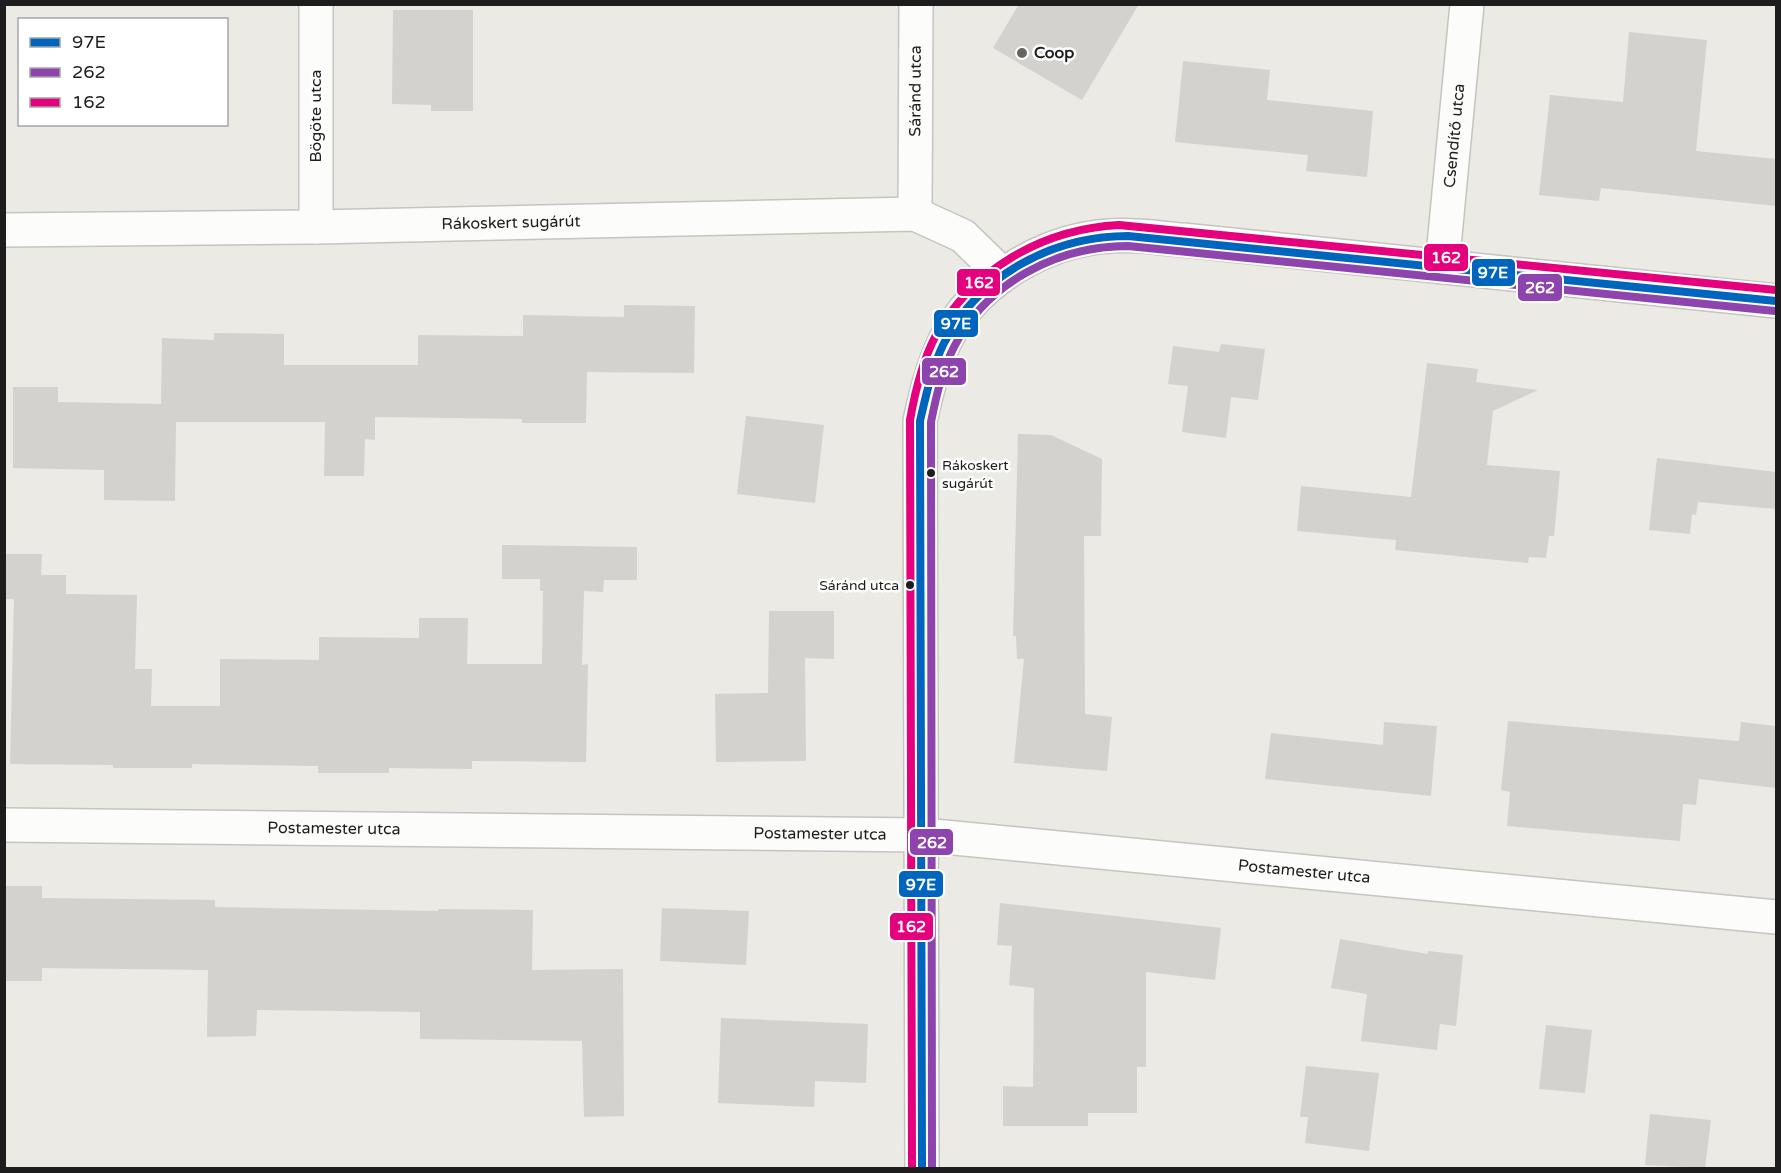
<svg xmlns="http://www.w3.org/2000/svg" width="1781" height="1173" viewBox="0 0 1781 1173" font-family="'Varela Round',sans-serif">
<rect width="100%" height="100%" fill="#ebeae5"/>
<g fill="#d3d2ce">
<polygon points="1019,4 1139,4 1082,100 993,48"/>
<polygon points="393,10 473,10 473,111 431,111 431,105 392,104"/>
<polygon points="1629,32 1707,40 1696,151 1776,159 1776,206 1601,188 1599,201 1539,195 1550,95 1623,102"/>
<polygon points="1183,61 1270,70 1267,100 1373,111 1367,177 1306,171 1308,155 1175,142"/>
<polygon points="624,305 695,306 694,373 587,372 586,423 522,423 522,419 375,417 375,440 365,439 364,476 324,476 325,422 176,422 175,501 104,500 104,470 13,468 13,387 58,387 58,402 161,404 162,338 214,340 214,333 284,334 284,365 418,365 418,335 523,336 523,315 624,317"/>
<polygon points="1221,344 1265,349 1258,400 1231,397 1226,438 1182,432 1188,386 1168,384 1173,346 1219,352"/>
<polygon points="1427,363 1478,369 1476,382 1538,390 1493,411 1487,465 1560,471 1554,536 1549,536 1546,558 1529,557 1528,563 1395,550 1396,540 1297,531 1301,486 1411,497"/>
<polygon points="746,416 824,425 815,503 737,494"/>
<polygon points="1018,434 1051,435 1102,459 1101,536 1084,536 1085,714 1112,717 1107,771 1014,763 1024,659 1017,659 1016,636 1013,636"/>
<polygon points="1657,458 1776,472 1776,509 1698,502 1696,515 1692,514 1690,534 1649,530"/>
<polygon points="502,545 637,547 637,580 604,580 603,592 584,591 582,665 588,664 586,762 472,761 472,769 389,768 389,773 318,773 318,766 192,764 192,768 113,768 113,765 10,764 14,599 4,599 4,554 42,554 41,575 66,575 66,594 137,595 135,669 152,669 151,706 220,706 220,659 319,660 319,637 419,638 419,618 468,618 467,664 542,664 543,591 540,591 540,579 502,579"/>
<polygon points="769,611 834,611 834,659 805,658 806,761 716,762 715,694 768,693"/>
<polygon points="1508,721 1739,741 1741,722 1776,726 1776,788 1699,779 1696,805 1683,804 1680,841 1507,826 1510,792 1501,790"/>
<polygon points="1384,722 1437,726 1431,796 1265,779 1271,733 1383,745"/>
<polygon points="4,886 42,886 42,898 215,900 215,907 438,911 438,909 533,910 532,970 623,969 624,1116 584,1117 582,1041 420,1039 420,1012 257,1010 256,1036 207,1037 208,970 42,968 42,981 4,981"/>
<polygon points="1000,903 1221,928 1215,980 1146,972 1146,1067 1137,1067 1137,1113 1088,1113 1088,1126 1003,1126 1003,1086 1033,1087 1034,988 1009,985 1012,946 997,945"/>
<polygon points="662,908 749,911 746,965 660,961"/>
<polygon points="1340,939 1428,954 1428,951 1463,955 1456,1026 1440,1024 1437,1050 1361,1041 1367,994 1331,988"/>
<polygon points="721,1018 868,1024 866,1083 815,1081 814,1107 718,1103"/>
<polygon points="1546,1025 1592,1030 1585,1093 1539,1089"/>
<polygon points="1306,1066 1379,1073 1369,1151 1305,1143 1308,1117 1300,1117"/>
<polygon points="1650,1114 1711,1120 1705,1168 1645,1165"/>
</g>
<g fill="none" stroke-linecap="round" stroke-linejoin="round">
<g stroke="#c4c4c1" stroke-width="36">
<g id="minor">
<polyline points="316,4 316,227"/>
<path id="s1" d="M915 214 916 4"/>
<path id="s2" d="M4 230 316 227 915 214 963 236 1003 275"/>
<path id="s3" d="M1442 267 1467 4"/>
<path id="s4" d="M4 825 923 835 1776 917"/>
<path d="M922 1168 920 421C926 394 932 369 944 343 973 282 1044 240 1110 236 1134 234 1159 238 1183 240L1776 301"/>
</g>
</g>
<use href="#minor" stroke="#fcfcfb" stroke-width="33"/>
<g stroke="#fff" stroke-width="12">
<path id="bus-1" d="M922 1168 920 421C926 395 932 367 944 343 979 275 1053 236 1128 236L1776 301"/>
</g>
<g stroke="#fff" stroke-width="12">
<path id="bus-2" d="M932 1168 931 422C936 397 942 370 954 347 986 283 1057 246 1128 246L1775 311"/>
</g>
<g stroke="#fff" stroke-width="12">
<path id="bus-3" d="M912 1168 910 420C915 392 922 362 935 337 972 269 1043 229 1119 225L1776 290"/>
</g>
<use href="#bus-1" stroke="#0065bd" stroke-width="8"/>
<use href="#bus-2" stroke="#8e44ad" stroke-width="8"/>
<use href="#bus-3" stroke="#e5007d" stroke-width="8"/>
</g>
<circle fill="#656563" stroke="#fff" stroke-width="2" cx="1022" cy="53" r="6"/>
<g fill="#1d1d1d" stroke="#fff" stroke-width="2">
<circle cx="931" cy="473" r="5"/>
<circle cx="910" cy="585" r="5"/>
</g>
<g text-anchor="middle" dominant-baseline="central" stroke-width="5" stroke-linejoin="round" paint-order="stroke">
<g font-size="14" fill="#1d1d1d" stroke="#fff" text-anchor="start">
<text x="942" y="465">Rákoskert<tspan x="942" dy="18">sugárút</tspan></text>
<text x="899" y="585" text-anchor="end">Sáránd utca</text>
</g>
<g font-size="16" font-weight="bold" fill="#1d1d1d" stroke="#fff" text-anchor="start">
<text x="1034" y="53">Coop</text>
</g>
<g font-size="16" fill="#1d1d1d" stroke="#fff">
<text stroke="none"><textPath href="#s1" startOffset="123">Sáránd utca</textPath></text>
<text transform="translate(316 116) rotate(-90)">Bögöte utca</text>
<text stroke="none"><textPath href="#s3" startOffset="132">Csendítő utca</textPath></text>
<text stroke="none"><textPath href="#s2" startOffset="507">Rákoskert sugárút</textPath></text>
<text stroke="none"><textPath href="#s4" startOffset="330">Postamester utca</textPath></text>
<text stroke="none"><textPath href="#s4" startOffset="816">Postamester utca</textPath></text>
<text stroke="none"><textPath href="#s4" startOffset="1302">Postamester utca</textPath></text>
</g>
</g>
<g stroke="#fff" stroke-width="2">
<rect x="1423" y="243" width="46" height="29" rx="6" fill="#e5007d"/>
<rect x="1471" y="258" width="45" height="29" rx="6" fill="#0065bd"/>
<rect x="956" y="268" width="45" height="29" rx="6" fill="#e5007d"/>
<rect x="1517" y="273" width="46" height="29" rx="6" fill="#8e44ad"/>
<rect x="933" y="309" width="46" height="29" rx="6" fill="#0065bd"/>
<rect x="921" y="357" width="46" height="29" rx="6" fill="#8e44ad"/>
<rect x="909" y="828" width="45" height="28" rx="6" fill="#8e44ad"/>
<rect x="898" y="870" width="46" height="28" rx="6" fill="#0065bd"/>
<rect x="889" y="912" width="45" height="29" rx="6" fill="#e5007d"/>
</g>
<g font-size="16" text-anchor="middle" font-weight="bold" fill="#fff">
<text x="1446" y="263">162</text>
<text x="1493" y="278">97E</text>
<text x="979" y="288">162</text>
<text x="1540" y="293">262</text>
<text x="956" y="329">97E</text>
<text x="944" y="377">262</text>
<text x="932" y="848">262</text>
<text x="921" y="890">97E</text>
<text x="911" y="932">162</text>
</g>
<rect width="1781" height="1173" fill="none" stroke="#1d1d1d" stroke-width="12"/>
<rect x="18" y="18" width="210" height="108" fill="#ffffff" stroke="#a5a5a5" stroke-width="1.5"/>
<rect x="30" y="38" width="30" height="9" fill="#0065bd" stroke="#a5a5a5" stroke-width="1.5"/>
<text x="72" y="48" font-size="18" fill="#1d1d1d">97E</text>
<rect x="30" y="68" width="30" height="9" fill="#8e44ad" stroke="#a5a5a5" stroke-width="1.5"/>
<text x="72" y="78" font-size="18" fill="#1d1d1d">262</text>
<rect x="30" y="98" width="30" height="9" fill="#e5007d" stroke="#a5a5a5" stroke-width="1.5"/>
<text x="72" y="108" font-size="18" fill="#1d1d1d">162</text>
</svg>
